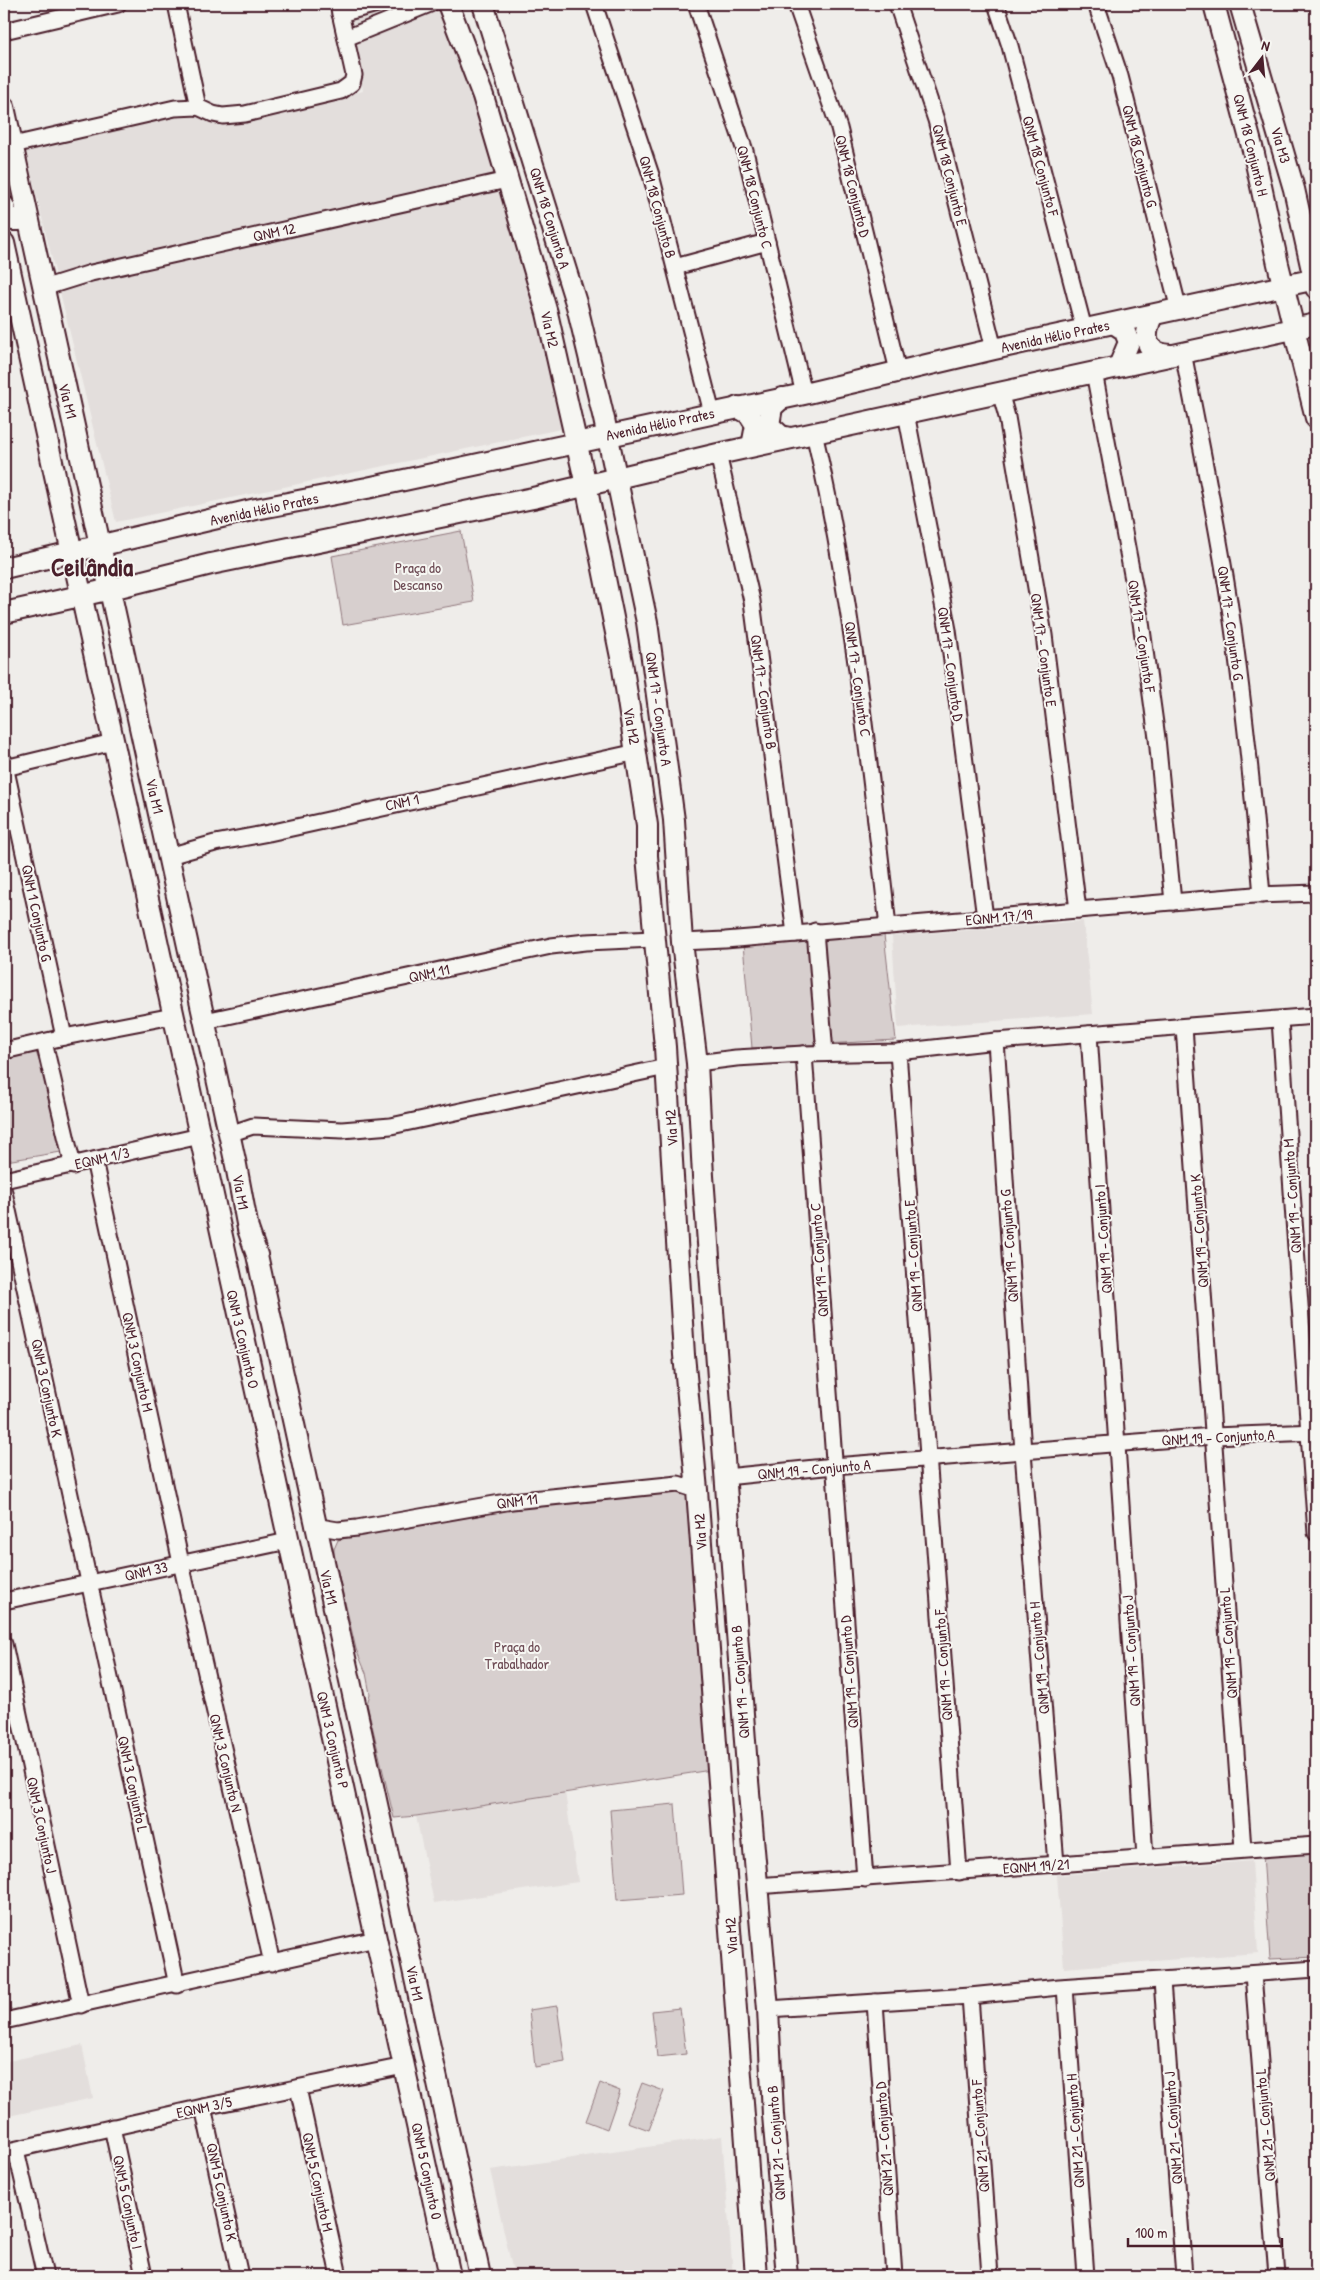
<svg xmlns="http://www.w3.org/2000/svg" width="1320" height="2280" viewBox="0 0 1320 2280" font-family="'Patrick Hand',sans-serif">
<rect width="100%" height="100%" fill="#efedea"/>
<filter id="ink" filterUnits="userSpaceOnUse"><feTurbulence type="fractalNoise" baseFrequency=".02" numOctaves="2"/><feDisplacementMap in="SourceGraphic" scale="10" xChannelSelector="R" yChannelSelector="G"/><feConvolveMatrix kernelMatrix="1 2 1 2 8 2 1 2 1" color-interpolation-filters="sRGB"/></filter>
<g filter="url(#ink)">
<g fill="#e3dedc">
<polygon points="382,4 442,4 492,149 540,313 561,429 116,522 25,148 176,113 190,114 218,119 245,119 363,91 350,13"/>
<polygon points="1083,921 1093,1014 898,1028 892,936"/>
<polygon points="565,1792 578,1882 434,1903 416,1816"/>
<polygon points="1252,1861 1258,1953 1064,1968 1057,1875"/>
<polygon points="82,2045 93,2098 4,2117 4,2062"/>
<polygon points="722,2136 733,2276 514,2276 490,2170"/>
</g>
<g fill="#d7cfce" stroke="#90777c">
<polygon points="461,531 474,602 343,625 332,556"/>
<polygon points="884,935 896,1040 752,1048 743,944"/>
<polygon points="36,1052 53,1100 61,1152 6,1161 4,1153 4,1060"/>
<polygon points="685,1487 692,1489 717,1769 416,1816 394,1818 367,1704 370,1694 366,1673 356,1649 334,1556 334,1549 338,1540 419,1522"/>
<polygon points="675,1804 682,1895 617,1900 610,1810"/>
<polygon points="1316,1851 1316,1957 1270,1959 1263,1854"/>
<polygon points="557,2006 565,2062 535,2067 529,2010"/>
<polygon points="680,2008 686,2054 657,2057 652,2011"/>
<polygon points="600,2083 620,2091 607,2129 586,2121"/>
<polygon points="642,2083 664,2091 649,2130 627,2122"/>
</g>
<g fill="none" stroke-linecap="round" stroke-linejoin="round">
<g stroke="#4a1f2b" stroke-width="19">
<g id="minor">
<polyline points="176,4 198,107"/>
<polyline points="594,4 651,175 712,413"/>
<polyline points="696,4 745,151 804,394"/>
<polyline points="796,4 839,128 898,371"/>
<polyline points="897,4 936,120 994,349"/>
<polyline points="996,4 1010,46 1084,329"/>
<polyline points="1096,4 1120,76 1179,310"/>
<polyline points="340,14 377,4"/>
<polyline points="4,31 118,4"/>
<polyline points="346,38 430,4"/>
<polyline points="13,145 175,108 198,107 213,114 223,116 245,114 341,91 352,83 354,75 338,4"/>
<polyline points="675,267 767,242"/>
<polyline points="43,288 91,273 507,180"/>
<path d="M1183 352C1200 442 1219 530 1232 621 1245 712 1254 803 1262 895"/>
<polyline points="1094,372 1141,622 1157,738 1173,902"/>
<polyline points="1000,392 1007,417 1044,635 1078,910"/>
<polyline points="906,413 948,630 985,918"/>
<path d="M814 433C852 595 869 761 888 926"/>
<polyline points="718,454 752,601 795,934"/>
<polyline points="4,761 64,1037"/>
<polyline points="5,768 113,742"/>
<polyline points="169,856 215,843 269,833 637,752"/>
<polyline points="815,931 825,1053"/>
<polyline points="682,942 725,940 1254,895 1316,893"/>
<polyline points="1280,1020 1316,1533"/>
<polyline points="205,1021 551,946 586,942 654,939"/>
<polyline points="1184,1027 1243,1849"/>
<polyline points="1089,1034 1145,1857"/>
<polyline points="996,1041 1023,1452 1056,1864"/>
<polyline points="44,1042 73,1166"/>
<polyline points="4,1051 64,1037 173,1016"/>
<polyline points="898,1052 959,1872"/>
<polyline points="804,1054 865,1879"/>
<polyline points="697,1063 736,1058 804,1054 898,1052 996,1041 1316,1016"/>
<polyline points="229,1134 253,1126 342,1130 391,1126 666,1067"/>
<polyline points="94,1160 181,1563 272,1963"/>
<polyline points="4,1180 200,1136"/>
<polyline points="4,1192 177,1985"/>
<polyline points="726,1477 834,1466 1213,1436 1316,1432"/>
<polyline points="314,1526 338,1530 357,1528 512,1501 678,1484 697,1490"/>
<polyline points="4,1601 288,1541"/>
<polyline points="4,1644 81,2005"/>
<polyline points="756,1886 1316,1845"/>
<polyline points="1253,1974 1277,2276"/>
<polyline points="1162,1981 1184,2276"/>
<polyline points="1065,1987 1086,2276"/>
<polyline points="970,1996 990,2276"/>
<polyline points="875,2002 894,2276"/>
<polyline points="768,2009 970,1996 1059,1987 1316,1969"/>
<polyline points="4,2021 376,1939"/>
<polyline points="298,2088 339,2276"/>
<polyline points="203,2107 240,2276"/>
<polyline points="112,2127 144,2276"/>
<polyline points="16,2150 45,2276"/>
<polyline points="4,2152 203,2107 404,2066"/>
</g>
</g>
<g stroke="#4a1f2b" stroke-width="24">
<g id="major">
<polyline points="448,4 483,96 547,313 586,485 622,662 647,825 647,856 665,1047 684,1355 697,1490 756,2276"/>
<polyline points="483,4 577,306 604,419 647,622 674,820 682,942 697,1063 703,1176 748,1781 768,2009 773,2115 787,2276"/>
<polyline points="1214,4 1254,154 1278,264 1316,418"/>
<polyline points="1240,4 1294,189 1316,288"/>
<polyline points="4,107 236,1165 248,1229 257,1255 480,2276"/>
<polyline points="4,206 6,216 13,220 19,220 25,213"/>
<path d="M4 243 200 1136C280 1517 368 1896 450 2276"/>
<path d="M1152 316C1143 337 1144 353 1170 355"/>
<polyline points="1115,324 1124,330 1129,342 1119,366"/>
<polyline points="782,398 772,407 769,425 781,436 790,438"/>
<polyline points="738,407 749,414 756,425 752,446"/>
<polyline points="4,568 256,509 367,488 804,394 994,349 1316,279"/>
<polyline points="4,613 111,589 211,564 533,498 718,454 1316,324"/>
</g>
</g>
<use href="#minor" stroke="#f6f6f2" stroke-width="15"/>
<use href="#major" stroke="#f6f6f2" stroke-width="20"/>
</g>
</g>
<g text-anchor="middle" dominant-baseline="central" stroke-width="4" stroke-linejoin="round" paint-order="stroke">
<g font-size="15" fill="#4a1f2b" stroke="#f6f6f2">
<text transform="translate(1251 145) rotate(76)">QNM 18 Conjunto H</text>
<text transform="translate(1281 145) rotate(74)">Via M3</text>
<text transform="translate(1140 156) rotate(76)">QNM 18 Conjunto G</text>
<text transform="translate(1041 166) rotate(75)">QNM 18 Conjunto F</text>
<text transform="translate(950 175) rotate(76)">QNM 18 Conjunto E</text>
<text transform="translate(853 186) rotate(76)">QNM 18 Conjunto D</text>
<text transform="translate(755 197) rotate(76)">QNM 18 Conjunto C</text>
<text transform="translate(658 207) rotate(75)">QNM 18 Conjunto B</text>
<text transform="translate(550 218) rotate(73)">QNM 18 Conjunto A</text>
<text transform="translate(274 232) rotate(-12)">QNM 12</text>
<text transform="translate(550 329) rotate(77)">Via M2</text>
<text transform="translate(1055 336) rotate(-12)">Avenida Hélio Prates</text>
<text transform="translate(68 401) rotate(76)">Via M1</text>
<text transform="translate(660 424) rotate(-12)">Avenida Hélio Prates</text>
<text transform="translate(264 509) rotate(-12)">Avenida Hélio Prates</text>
<text transform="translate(1231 623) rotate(82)">QNM 17 - Conjunto G</text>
<text transform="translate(1142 636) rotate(81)">QNM 17 - Conjunto F</text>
<text transform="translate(1044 650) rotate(82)">QNM 17 - Conjunto E</text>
<text transform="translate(951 664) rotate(82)">QNM 17 - Conjunto D</text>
<text transform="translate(858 679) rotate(82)">QNM 17 - Conjunto C</text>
<text transform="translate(764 692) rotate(82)">QNM 17 - Conjunto B</text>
<text transform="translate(659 709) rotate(82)">QNM 17 - Conjunto A</text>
<text transform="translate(632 726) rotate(80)">Via M2</text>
<text transform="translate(155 796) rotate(77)">Via M1</text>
<text transform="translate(402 802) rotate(-12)">CNM 1</text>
<text transform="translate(37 913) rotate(78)">QNM 1 Conjunto G</text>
<text transform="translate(999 917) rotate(-5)">EQNM 17/19</text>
<text transform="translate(429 973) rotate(-12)">QNM 11</text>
<text transform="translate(671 1128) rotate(-94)">Via M2</text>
<text transform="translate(102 1158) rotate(-13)">EQNM 1/3</text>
<text transform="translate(241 1192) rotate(80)">Via M1</text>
<text transform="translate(1292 1196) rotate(-94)">QNM 19 - Conjunto M</text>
<text transform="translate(1199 1231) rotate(-94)">QNM 19 - Conjunto K</text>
<text transform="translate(1103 1239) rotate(-94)">QNM 19 - Conjunto I</text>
<text transform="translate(1009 1246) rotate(-94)">QNM 19 - Conjunto G</text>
<text transform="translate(913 1256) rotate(-94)">QNM 19 - Conjunto E</text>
<text transform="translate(819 1260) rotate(-94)">QNM 19 - Conjunto C</text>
<text transform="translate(243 1339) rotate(77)">QNM 3 Conjunto O</text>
<text transform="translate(138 1362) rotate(78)">QNM 3 Conjunto M</text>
<text transform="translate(47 1388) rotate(78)">QNM 3 Conjunto K</text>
<text transform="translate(1218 1437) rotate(-3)">QNM 19 - Conjunto A</text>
<text transform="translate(814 1469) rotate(-5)">QNM 19 - Conjunto A</text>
<text transform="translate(517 1501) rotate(-7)">QNM 11</text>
<text transform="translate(700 1532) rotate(-94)">Via M2</text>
<text transform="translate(146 1571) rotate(-13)">QNM 33</text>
<text transform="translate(329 1587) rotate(77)">Via M1</text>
<text transform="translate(1228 1643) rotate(-94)">QNM 19 - Conjunto L</text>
<text transform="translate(1131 1651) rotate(-94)">QNM 19 - Conjunto J</text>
<text transform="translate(1039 1658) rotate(-95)">QNM 19 - Conjunto H</text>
<text transform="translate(943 1665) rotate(-94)">QNM 19 - Conjunto F</text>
<text transform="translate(849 1672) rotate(-94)">QNM 19 - Conjunto D</text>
<text transform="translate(740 1682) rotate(-94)">QNM 19 - Conjunto B</text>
<text transform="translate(333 1740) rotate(77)">QNM 3 Conjunto P</text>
<text transform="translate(226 1763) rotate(77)">QNM 3 Conjunto N</text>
<text transform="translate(133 1784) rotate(78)">QNM 3 Conjunto L</text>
<text transform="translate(42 1825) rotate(78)">QNM 3 Conjunto J</text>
<text transform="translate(1036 1866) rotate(-4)">EQNM 19/21</text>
<text transform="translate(731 1936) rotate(-94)">Via M2</text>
<text transform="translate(415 1983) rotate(78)">Via M1</text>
<text transform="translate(204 2107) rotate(-12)">EQNM 3/5</text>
<text transform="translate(1265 2125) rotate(-95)">QNM 21 - Conjunto L</text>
<text transform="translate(1173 2128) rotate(-94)">QNM 21 - Conjunto J</text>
<text transform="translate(1075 2131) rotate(-94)">QNM 21 - Conjunto H</text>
<text transform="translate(980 2136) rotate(-94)">QNM 21 - Conjunto F</text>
<text transform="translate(884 2139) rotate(-94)">QNM 21 - Conjunto D</text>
<text transform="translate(776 2143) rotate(-94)">QNM 21 - Conjunto B</text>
<text transform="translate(427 2171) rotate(78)">QNM 5 Conjunto 0</text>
<text transform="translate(318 2182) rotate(78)">QNM 5 Conjunto M</text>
<text transform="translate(222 2192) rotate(78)">QNM 5 Conjunto K</text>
<text transform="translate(128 2202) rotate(78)">QNM 5 Conjunto I</text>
</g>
<g font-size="15" fill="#6d4b54" stroke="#f6f6f2">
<text x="418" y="567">Praça do<tspan x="418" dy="17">Descanso</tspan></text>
<text x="517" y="1646">Praça do<tspan x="517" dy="17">Trabalhador</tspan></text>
</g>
<g font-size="25" font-weight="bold" fill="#4a1f2b" stroke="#f6f6f2">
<text x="92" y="567">Ceilândia</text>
</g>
</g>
<rect width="1320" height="2280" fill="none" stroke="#f6f6f2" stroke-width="20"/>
<rect x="10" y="10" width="1300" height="2260" fill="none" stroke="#4a1f2b" stroke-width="2" filter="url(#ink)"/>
<g transform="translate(1262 58) rotate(16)" stroke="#f6f6f2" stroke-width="4" paint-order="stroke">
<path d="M0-4L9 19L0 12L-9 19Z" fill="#4a1f2b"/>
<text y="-8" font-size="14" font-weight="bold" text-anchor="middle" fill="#4a1f2b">N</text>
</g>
<path d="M1128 2238v8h154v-8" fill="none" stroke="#4a1f2b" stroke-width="2.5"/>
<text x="1135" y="2238" font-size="15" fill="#4a1f2b" stroke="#f6f6f2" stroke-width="4" paint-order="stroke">100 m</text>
</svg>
